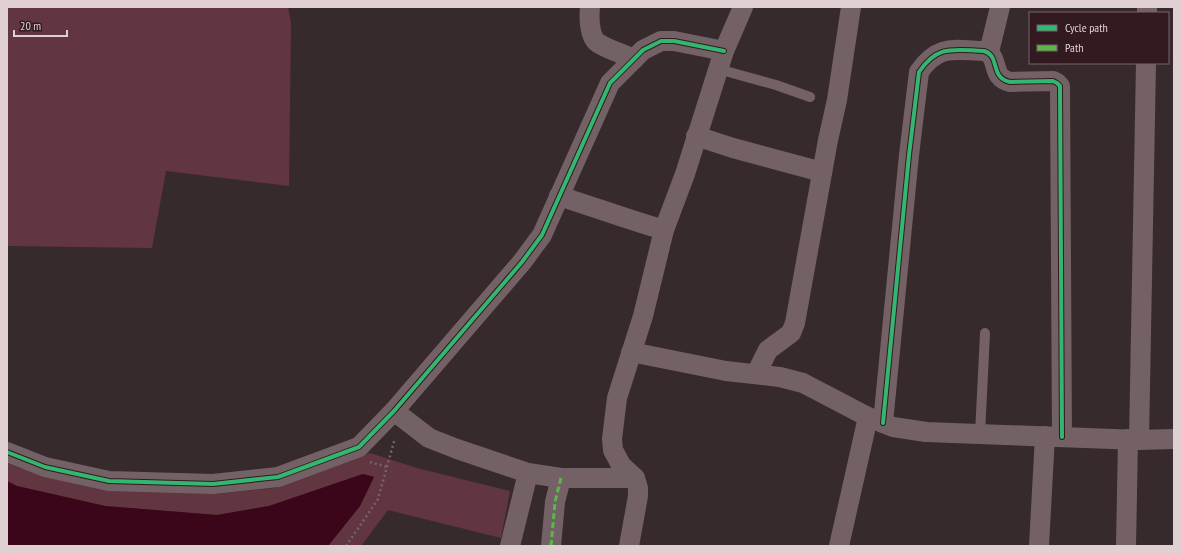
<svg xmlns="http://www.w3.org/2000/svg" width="1181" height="553" viewBox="0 0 1181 553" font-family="'PT Sans Narrow',sans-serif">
<rect width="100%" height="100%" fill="#372a2d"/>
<g fill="#613641">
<polygon points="7,7 288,7 291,23 289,186 166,171 152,248 7,246"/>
<polygon points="370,453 417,468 510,491 501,538 388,510 361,546 328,546 360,506 374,477 363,474 269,506 217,515 105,506 17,486 7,481 7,463 19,468 108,488 214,494 275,488"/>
</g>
<polygon fill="#3c061a" points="363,474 374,477 360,506 328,546 7,546 7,481 17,486 105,506 217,515 269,506"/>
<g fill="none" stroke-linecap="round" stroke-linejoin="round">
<g stroke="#736668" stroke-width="2.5" stroke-dasharray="2 3" stroke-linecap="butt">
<polyline points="370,462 387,467"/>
<polyline points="346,546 378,499 395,438"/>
</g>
<g stroke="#736165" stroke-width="10">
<polyline points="718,69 776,85 810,97"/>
<polyline points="980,434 985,333"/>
</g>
<g stroke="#736165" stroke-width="20">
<path d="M590 7C589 17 589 37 598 43 606 49 624 54 634 59"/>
<polyline points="1147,13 1147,7"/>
<polyline points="989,52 1000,7"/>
<polyline points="696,136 733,148 822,172"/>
<path d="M559 196C594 207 629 220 664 230"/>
<polyline points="631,352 726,371 780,377 803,383 868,417 893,427 926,432 1139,440 1174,439"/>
<polyline points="756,374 768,350 791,333 795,323 828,140 837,100 851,7"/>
<polyline points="394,411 429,438 457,449 528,473 561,478 635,478"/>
<path d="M883 423 909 155 919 72C938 44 954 50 984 51 1001 56 989 77 1010 82L1053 81 1057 83 1060 86 1062 437"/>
<polyline points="1139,440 1146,63"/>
<polyline points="7,452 45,467 109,481 213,484 278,477 359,447 394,411 522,262 542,235 610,83 643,50 661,41 674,41 724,51"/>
<polyline points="510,546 528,473"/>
<polyline points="551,546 555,502 561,478"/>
<polyline points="629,546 638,496 638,488 635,478 621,465 613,450 612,439 617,398 643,316 664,230 685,174 724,51 743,7"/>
<polyline points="839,546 868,417"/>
<polyline points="1039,546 1045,436"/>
<polyline points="1126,546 1128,439"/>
</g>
<polyline stroke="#58b947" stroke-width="3" stroke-dasharray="6 3" stroke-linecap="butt" points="551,546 555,502 561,478"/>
<g stroke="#321a20" stroke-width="6">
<g id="cycleway">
<path d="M883 423 909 155 919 72C938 44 954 50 984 51 1001 56 989 77 1010 82L1053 81 1057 83 1060 86 1062 437"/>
<polyline points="7,452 45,467 109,481 213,484 278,477 359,447 394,411 522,262 542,235 610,83 643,50 661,41 674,41 724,51"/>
</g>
</g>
<use href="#cycleway" stroke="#33b770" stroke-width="4"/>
</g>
<rect width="1181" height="553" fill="none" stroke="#e1d0d3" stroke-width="16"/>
<rect x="1029" y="12" width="140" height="52" fill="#321a20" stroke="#786368"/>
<rect x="1037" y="25" width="20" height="6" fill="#33b770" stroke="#786368"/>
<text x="1065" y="32" font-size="12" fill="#e1d0d3">Cycle path</text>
<rect x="1037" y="45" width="20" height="6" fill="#58b947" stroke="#786368"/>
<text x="1065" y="52" font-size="12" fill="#e1d0d3">Path</text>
<path d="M14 30v6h53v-6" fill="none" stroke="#e1d0d3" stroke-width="2"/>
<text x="20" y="30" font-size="12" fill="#e1d0d3" stroke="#321a20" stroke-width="3" paint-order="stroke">20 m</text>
</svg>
